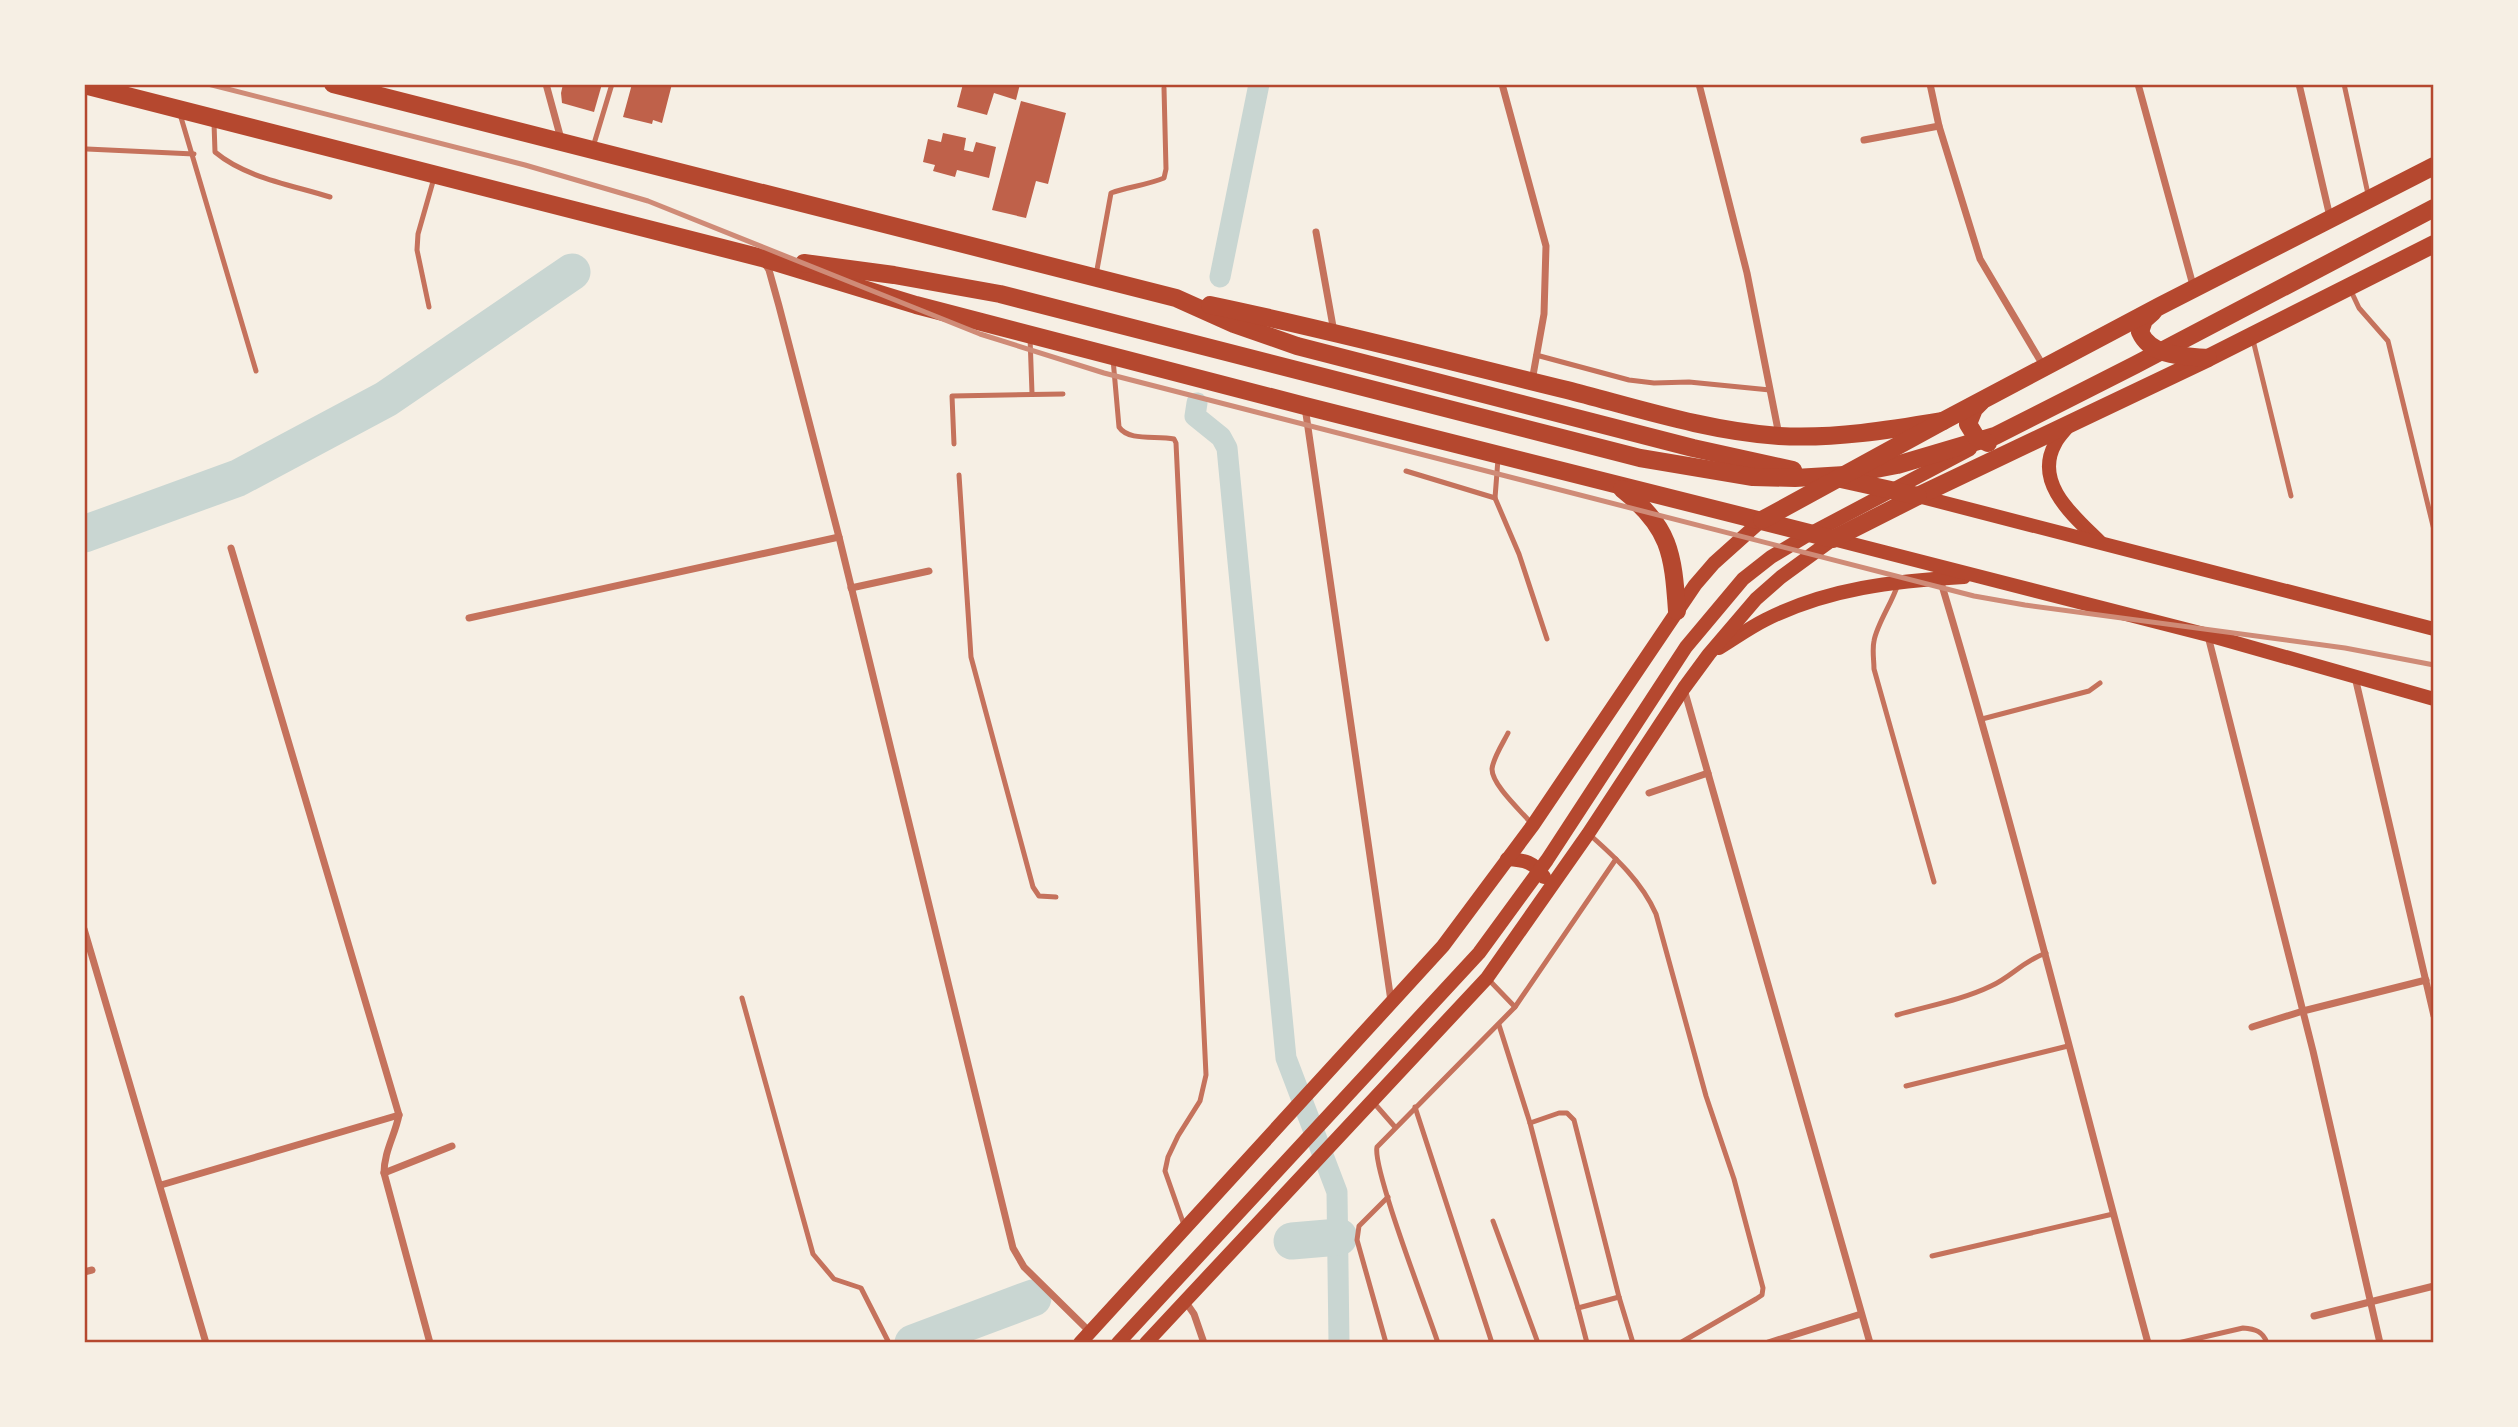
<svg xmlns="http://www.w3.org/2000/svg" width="2518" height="1427" viewBox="0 0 2518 1427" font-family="'Asap Condensed',sans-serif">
<rect width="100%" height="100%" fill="#f6efe4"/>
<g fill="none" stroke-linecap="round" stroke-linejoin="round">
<g stroke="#c9d6d2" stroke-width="21">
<polyline points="1220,277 1259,84"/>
<polyline points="1197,403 1195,416 1221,437 1227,448 1286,1058 1337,1192 1339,1343"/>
</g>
<g stroke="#c9d6d2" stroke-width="37">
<polyline points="84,534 238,478 386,399 572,272"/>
<polyline points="1292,1241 1339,1237"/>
<polyline points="913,1343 1033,1298"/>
</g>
</g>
<g fill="#bf614a">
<polygon points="563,84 602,84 594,112 562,103 561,93"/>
<polygon points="632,84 672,84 662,123 653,120 652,124 623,117"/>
<polygon points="963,84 1020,84 1016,100 994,93 987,115 957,107"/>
<polygon points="1021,101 1066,113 1048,184 1036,181 1026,218 992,210"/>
<polygon points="943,133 966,138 964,150 973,152 976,142 996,147 989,178 957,170 955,177 933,171 935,165 923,162 928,139 941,142"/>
</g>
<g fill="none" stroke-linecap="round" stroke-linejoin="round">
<g stroke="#c5725c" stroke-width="5">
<polyline points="2344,84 2368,194"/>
<polyline points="180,114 256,371"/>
<path d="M214 123 215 152C246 178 292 185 330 197"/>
<polyline points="593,147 612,84"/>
<polyline points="87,149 194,154"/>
<path d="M1096 275 1111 193C1128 187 1147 185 1164 178L1166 169 1164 88"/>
<polyline points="2351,291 2359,308 2388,341 2434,530"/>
<polyline points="429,307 417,250 418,234 434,178"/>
<polyline points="1030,337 1032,393"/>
<polyline points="2253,340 2291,496"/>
<polyline points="1536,355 1629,380 1654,383 1689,382 1770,390"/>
<path d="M1113 359 1119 427C1129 442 1157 435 1174 439L1176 443 1206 1075 1200 1101 1178 1136 1168 1157 1165 1171 1184 1225"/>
<polyline points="954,444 952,396 1063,394"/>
<polyline points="1498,459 1495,498 1519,554 1547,639"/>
<polyline points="1406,471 1495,498"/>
<polyline points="959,475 971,657 1033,887 1039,896 1056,897"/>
<path d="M1898 584C1892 603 1877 624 1874 641 1872 650 1874 660 1874 669L1934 882"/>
<polyline points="1982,719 2089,691 2100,683"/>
<path d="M1508 733C1503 743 1493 758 1492 769 1492 785 1521 811 1531 823"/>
<path d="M1590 835C1616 858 1642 882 1656 914L1706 1096 1734 1179 1763 1288 1762 1295 1756 1299 1680 1343"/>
<polyline points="1489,980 1515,1007"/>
<polyline points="742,998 813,1254 834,1279 861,1288 889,1343"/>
<path d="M1897 1015C1928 1006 1962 1000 1991 986 2011 977 2023 961 2046 953"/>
<polyline points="1499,1025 1530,1123"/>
<polyline points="1906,1086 2068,1046"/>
<polyline points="1374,1103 1395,1127"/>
<polyline points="1415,1107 1492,1343"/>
<polyline points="1493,1221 1538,1343"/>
<polyline points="1932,1256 2113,1214"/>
<polyline points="1578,1308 1619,1297"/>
<polyline points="1386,1343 1357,1240 1359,1226 1388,1197"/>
<path d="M1438 1343C1428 1312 1372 1168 1377 1147L1515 1007 1616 859"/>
<polyline points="1587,1343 1530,1123 1559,1113 1567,1113 1574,1120 1619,1297 1633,1343"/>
<path d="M2178 1343 2243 1328C2255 1329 2263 1331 2267 1343"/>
</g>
<g stroke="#c5725c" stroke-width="7">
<polyline points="546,84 561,139"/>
<polyline points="1502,84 1546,246 1544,314 1532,381"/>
<polyline points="1699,84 1747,273 1779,435"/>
<polyline points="1930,84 1939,126 1980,259 2044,367"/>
<polyline points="2138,84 2194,289"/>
<polyline points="2299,84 2330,217"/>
<polyline points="1864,140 1939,126"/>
<polyline points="1316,232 1334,332"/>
<polyline points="764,262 769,270 779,306 839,537 1013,1248 1024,1267 1090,1332"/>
<polyline points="1305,407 1391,1001"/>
<path d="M1940 579C2016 832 2079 1088 2148 1343"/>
<polyline points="851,588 929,571"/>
<polyline points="469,618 839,537"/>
<polyline points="2208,636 2313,1051 2380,1343"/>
<polyline points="2355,677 2434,1016"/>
<polyline points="1684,689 1870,1343"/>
<polyline points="1649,793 1708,773"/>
<polyline points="84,929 206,1343"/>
<polyline points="2252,1027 2303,1011 2426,980"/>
<path d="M399 1115C395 1135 384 1152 384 1173L430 1343"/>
<polyline points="384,1173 452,1146"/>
<polyline points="161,1185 399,1115 231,548"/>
<polyline points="84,1272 92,1270"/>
<polyline points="1185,1301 1194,1314 1204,1343"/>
<polyline points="2314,1316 2434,1286"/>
<polyline points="1768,1343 1861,1314"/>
</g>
<g stroke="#b5482f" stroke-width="14">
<path d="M2068 426C2064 432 2058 437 2055 444 2033 484 2076 518 2100 542"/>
<polyline points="1918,496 2434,629"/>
<path d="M1719 648C1734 639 1749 628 1765 620 1828 588 1895 581 1964 577"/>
<path d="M1507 859C1525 860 1534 862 1544 877"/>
<polyline points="1080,1343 1443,946 1533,825 1695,585 1714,563 1762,520"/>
<polyline points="1118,1343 1479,953 1547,860 1686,647 1743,579 1771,557 1806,536 1970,449"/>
<polyline points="1146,1343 1487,978 1588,834 1684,688 1709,654 1756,599 1781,577 1833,539 2208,635 2434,699"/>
</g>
<g stroke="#b5482f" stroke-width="18">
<polyline points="333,84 1176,298 1234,324 1297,346 1693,448 1793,470"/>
<polyline points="84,85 762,258 916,305 1305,406 1833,539 1918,496 2208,358 2434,244"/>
<polyline points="804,263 894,275 1000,294 1640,458 1753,477 1795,478 1845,475 1897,465 1995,436 2135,365 2434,208"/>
<path d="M1210 305C1330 330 1448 361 1567 390 1637 408 1707 431 1779 436 1835 439 1889 430 1943 421"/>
<path d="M2153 312 2144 320 2140 332C2151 357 2184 356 2208 358"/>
<polyline points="1981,402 1974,409 1968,424 1976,437 1988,443"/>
<polyline points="1841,479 1918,496"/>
<path d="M1622 489C1670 527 1673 553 1677 611"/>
<polyline points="1762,520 1943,421 2160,306 2434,166"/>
</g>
<polyline stroke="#cf8b77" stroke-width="5" points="208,84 525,165 648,201 980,334 1104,373 1974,596 2025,605 2345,648 2434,665"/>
</g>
<rect width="2518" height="1427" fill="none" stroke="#f6efe4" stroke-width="172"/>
<rect x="86" y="86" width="2346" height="1255" fill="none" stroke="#b5482f" stroke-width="2.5"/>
</svg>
